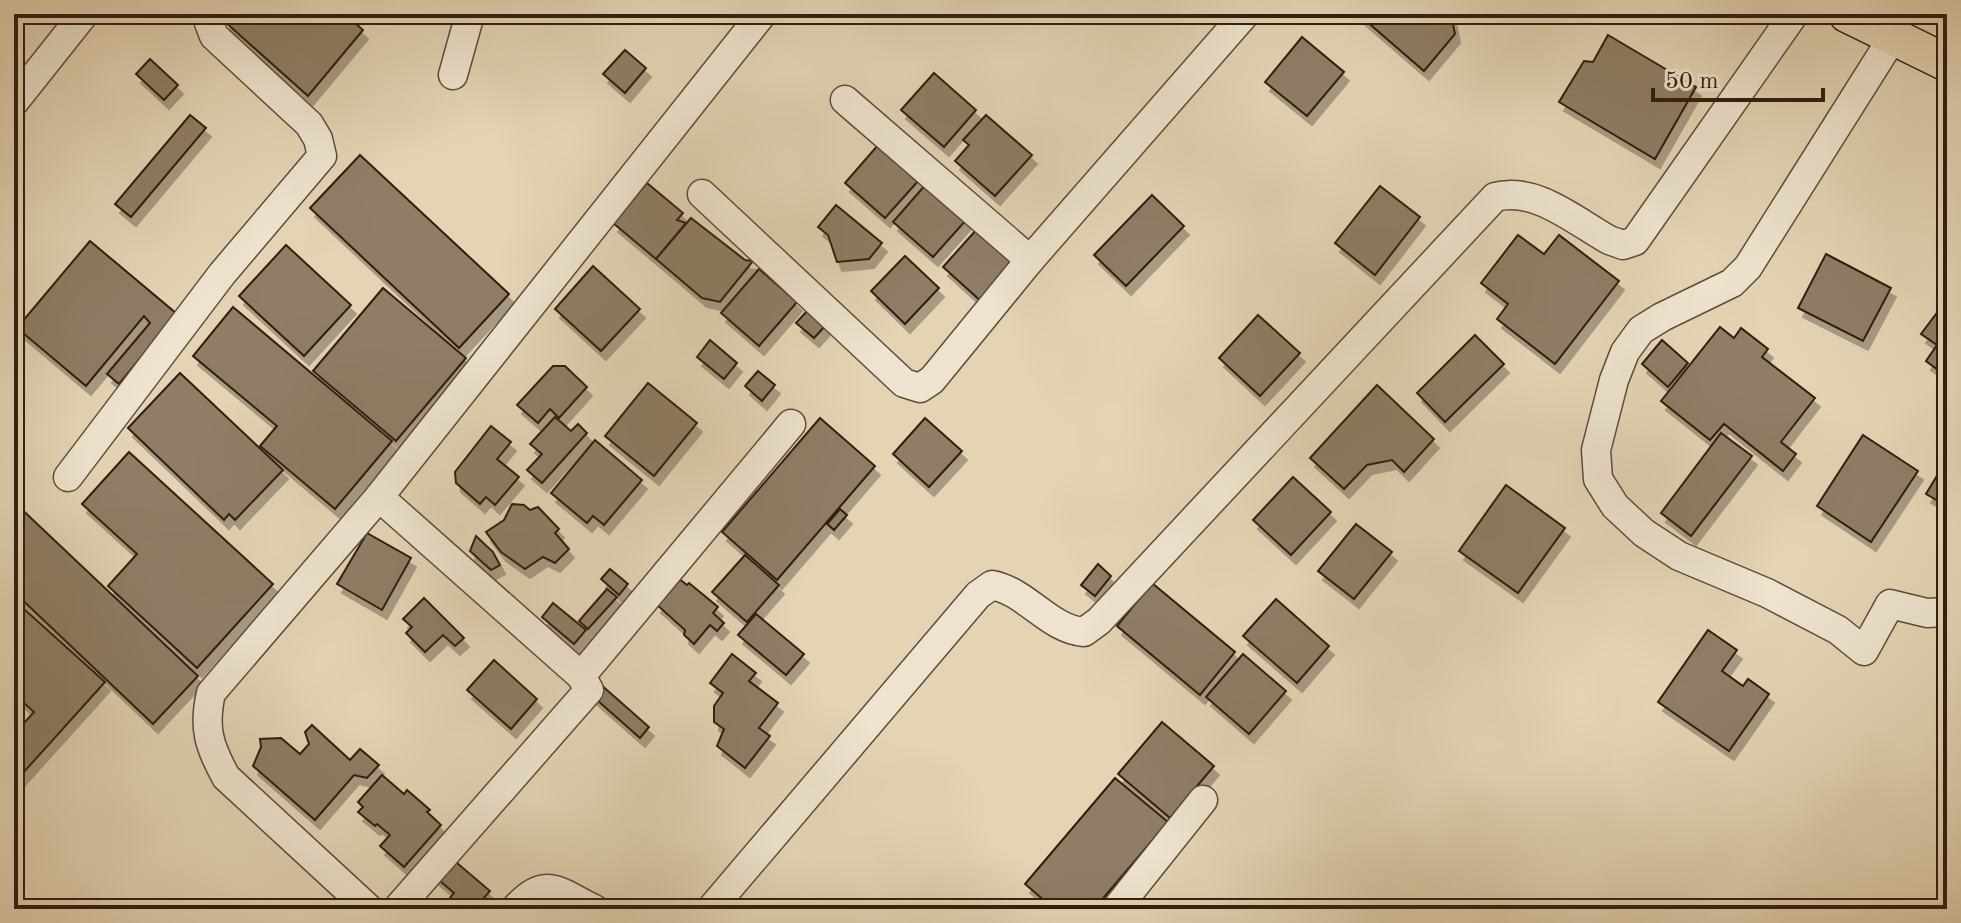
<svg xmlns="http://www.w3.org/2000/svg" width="1961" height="923" viewBox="0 0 1961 923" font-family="'Old Standard TT',serif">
<defs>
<filter id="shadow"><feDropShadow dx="5" dy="9" stdDeviation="0" flood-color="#0004"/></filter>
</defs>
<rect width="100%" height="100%" fill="#e4d4b4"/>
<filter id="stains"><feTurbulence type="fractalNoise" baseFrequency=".0025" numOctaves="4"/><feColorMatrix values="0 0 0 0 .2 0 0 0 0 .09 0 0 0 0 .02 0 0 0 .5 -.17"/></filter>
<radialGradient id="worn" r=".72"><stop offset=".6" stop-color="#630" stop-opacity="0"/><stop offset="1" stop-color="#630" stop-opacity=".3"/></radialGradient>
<g fill="#8f7d66" stroke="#321e11" stroke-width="2" filter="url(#shadow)">
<polygon points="230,14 345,14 363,30 308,96 224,21"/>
<polygon points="1358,14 1451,14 1455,34 1424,71"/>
<polygon points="1608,35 1696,87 1655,159 1559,102 1584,61 1593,62"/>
<polygon points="1302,37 1344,72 1307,116 1265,82"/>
<polygon points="625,50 646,68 625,93 603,74"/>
<polygon points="150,59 178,85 164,100 136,74"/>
<polygon points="934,73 976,110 944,147 901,110"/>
<polygon points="190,115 206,128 131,217 115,204"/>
<polygon points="986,115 1032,155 995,196 955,161 969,145 963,140"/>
<polygon points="879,144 919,180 885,218 845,183"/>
<polygon points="360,155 509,294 459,348 310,208"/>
<polygon points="647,183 683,213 677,220 686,223 656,259 613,223"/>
<polygon points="927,183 967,219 933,257 893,222"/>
<polygon points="1380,186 1420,217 1375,275 1335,243"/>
<polygon points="1152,195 1184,226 1126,286 1094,255"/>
<polygon points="836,205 882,243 869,259 837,262 828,235 818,227"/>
<polygon points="691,218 745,260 753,261 720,302 702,298 656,259"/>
<polygon points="977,229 1017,264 983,303 943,267"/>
<polygon points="1518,235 1544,254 1559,235 1619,281 1555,364 1497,319 1508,304 1481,283"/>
<polygon points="90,241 177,314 119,384 107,374 150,323 144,316 86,386 17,328"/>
<polygon points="286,245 351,305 304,356 239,296"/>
<polygon points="1826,254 1891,288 1863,341 1798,308"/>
<polygon points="905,256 939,288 905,324 871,291"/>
<polygon points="593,266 640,309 601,351 555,309"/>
<polygon points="759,269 797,302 759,346 721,313"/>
<polygon points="383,288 466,358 396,441 313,371"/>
<polygon points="1945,302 1947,304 1946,376 1926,361 1937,345 1921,334"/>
<polygon points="233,307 392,441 335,509 260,446 277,426 193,356"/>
<polygon points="808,310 826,325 814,338 796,323"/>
<polygon points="1258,315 1300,353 1260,396 1219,358"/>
<polygon points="1720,327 1734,338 1741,328 1768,349 1762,357 1815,398 1781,442 1796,454 1783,471 1724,424 1710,440 1661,401"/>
<polygon points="1475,335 1504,364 1445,422 1417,393"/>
<polygon points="710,340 737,363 724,379 697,357"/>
<polygon points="1662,340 1688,363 1668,387 1642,364"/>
<polygon points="553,366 565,366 587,387 559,418 550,409 538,423 517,405"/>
<polygon points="758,371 775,385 762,401 745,386"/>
<polygon points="180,373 283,470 235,520 229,514 224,520 128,428"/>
<polygon points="648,383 697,423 654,476 605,436"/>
<polygon points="1377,385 1434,439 1404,472 1392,460 1367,465 1344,489 1310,458"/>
<polygon points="555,417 571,431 578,424 587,433 542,483 527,470 542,454 530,444"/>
<polygon points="820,418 875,466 777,580 722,532"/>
<polygon points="925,418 962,451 929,487 893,454"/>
<polygon points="491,426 511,442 497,459 519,477 495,505 486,497 480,504 456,483 455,472"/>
<polygon points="1721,433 1752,456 1691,536 1661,513"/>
<polygon points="1863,435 1918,471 1871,542 1817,506"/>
<polygon points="595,440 642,480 604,525 593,516 587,523 551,493"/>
<polygon points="129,452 273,584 197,668 108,586 137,554 82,504"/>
<polygon points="1947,459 1947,506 1926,494"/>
<polygon points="1293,477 1331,512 1291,555 1253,520"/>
<polygon points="1506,485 1565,528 1518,593 1459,551"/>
<polygon points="14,502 198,676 153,724 14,592"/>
<polygon points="512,504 524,505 530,510 538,507 559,529 555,533 569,549 555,563 543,557 525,569 501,552 486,532 504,520"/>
<polygon points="840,509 847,515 834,530 827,524"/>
<polygon points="1356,524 1392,552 1354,599 1318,571"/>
<polygon points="367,533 411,558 382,610 337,584"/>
<polygon points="476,536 493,552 500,565 491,570 470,551"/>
<polygon points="745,555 779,585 747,622 712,592"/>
<polygon points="1098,564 1111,576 1095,596 1081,585"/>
<polygon points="610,569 628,584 619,595 601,579"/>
<polygon points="678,578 687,585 689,583 718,607 713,613 724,623 717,631 710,625 694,644 684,635 685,630 656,604"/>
<polygon points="1152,583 1235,652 1200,695 1117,626"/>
<polygon points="607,589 617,597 588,629 579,621"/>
<polygon points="424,598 464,638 455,646 443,635 425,652 406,633 412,627 403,619"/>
<polygon points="1276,599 1329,646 1297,683 1243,636"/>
<polygon points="14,600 105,682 14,783 14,734 34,712 14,694"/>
<polygon points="553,603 586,630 574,644 542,617"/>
<polygon points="756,614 804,654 786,675 738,635"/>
<polygon points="1708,630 1737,650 1722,671 1743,686 1748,679 1769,694 1729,751 1658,702"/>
<polygon points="732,654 756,673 749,681 778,703 759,728 770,736 745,768 717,746 724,729 714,722 714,706 723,693 710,683"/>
<polygon points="1243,654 1286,691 1249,734 1206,697"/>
<polygon points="494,660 537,699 511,729 467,690"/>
<polygon points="599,683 649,727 640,738 589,693"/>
<polygon points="1162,722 1214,766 1170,818 1118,774"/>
<polygon points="312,725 350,760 360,749 379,765 367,778 354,775 315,820 253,766 261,747 260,739 281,738 300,754 309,744 305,732"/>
<polygon points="382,775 404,794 407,790 430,810 427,812 441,825 404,867 380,846 390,835 377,824 375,826 358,812 363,807 358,802"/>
<polygon points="1115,778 1168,822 1094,909 1054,909 1025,884"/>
<polygon points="450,857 490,891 474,909 441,909 454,893 434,876"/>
</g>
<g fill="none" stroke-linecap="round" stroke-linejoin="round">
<g stroke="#5e4c3a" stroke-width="31">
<g id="minor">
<polyline points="1893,37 1748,267 1732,283 1662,317 1641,330 1625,352 1614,380 1596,450 1598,479 1615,506 1644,533 1679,556 1767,593 1838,630 1864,651 1890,604 1927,613 1947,612"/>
<polyline points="453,75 470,14"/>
<polyline points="845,100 1030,260"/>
<polyline points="14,102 84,14"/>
<polyline points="702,194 904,383 920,388 932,380 1030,260 1245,14"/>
<polyline points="68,477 222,274 322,156 318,139 309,124 214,36 209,23 211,14"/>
<polyline points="379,497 581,676 589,690 397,909"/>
<polyline points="581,676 791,424"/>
<path d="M369 909 226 777C209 746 203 728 211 693L379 497 762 14"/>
<path d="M515 909C546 874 558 892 594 909"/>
<path d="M711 909 978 595 992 585C1027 592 1049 629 1084 632L1099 621 1495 197C1535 186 1575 221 1609 240L1623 245 1635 241 1794 14"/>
<polyline points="1116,909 1203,800"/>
</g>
</g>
<g stroke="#321e11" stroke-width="39">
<polyline id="major" points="1847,14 1947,63"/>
</g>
<use href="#minor" stroke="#ede3ce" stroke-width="28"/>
<use href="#major" stroke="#e4d4b4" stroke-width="36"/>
</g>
<rect width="1961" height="923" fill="none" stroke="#e4d4b4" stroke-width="48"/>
<rect x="16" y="16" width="1929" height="891" fill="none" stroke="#321e11" stroke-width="4"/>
<rect x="24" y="24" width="1913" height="875" fill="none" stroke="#321e11" stroke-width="2"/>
<path d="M1653 88v12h170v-12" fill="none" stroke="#321e11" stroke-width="4"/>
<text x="1665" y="88" font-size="24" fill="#321e11" stroke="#ede3ce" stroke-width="6" paint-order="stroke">50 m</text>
<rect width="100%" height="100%" filter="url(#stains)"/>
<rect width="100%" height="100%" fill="url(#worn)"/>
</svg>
